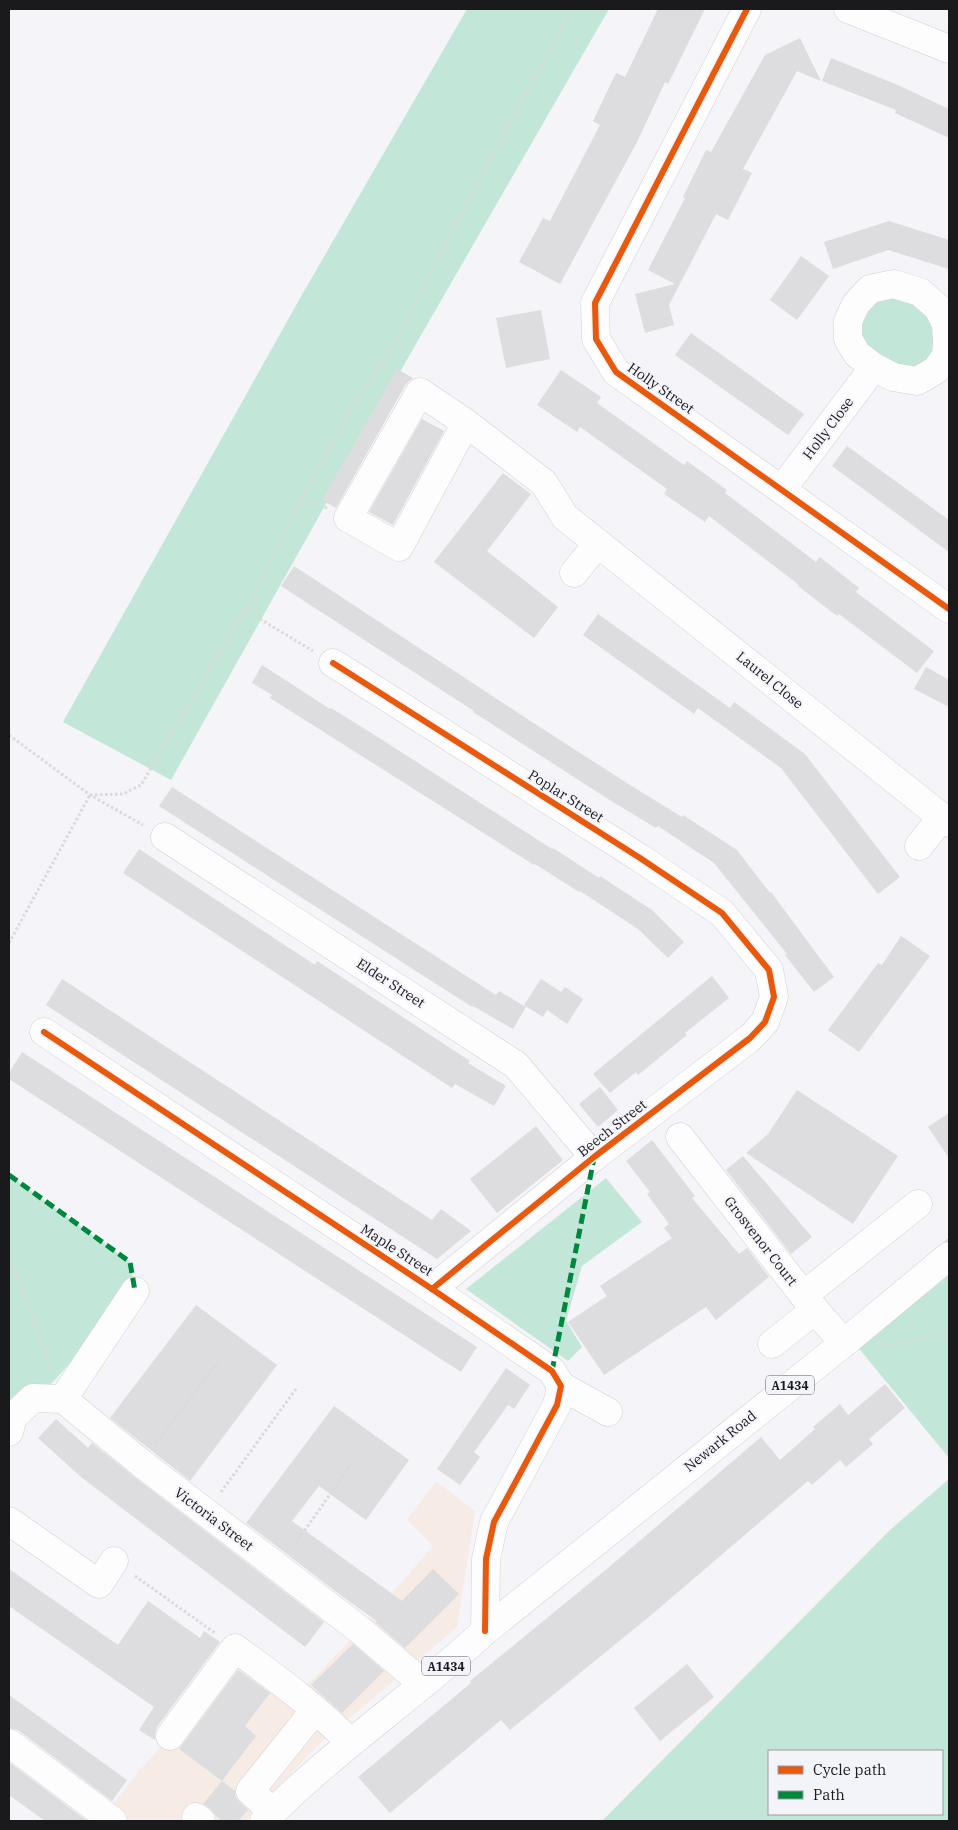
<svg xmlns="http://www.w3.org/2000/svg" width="958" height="1830" viewBox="0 0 958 1830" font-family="'IBM Plex Serif',serif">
<rect width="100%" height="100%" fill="#f4f4f9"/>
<polygon fill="#f6ece5" points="436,1481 475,1511 457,1627 318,1745 246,1821 81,1821 92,1805 105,1815 138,1772 171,1736 235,1648 299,1694 360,1630 433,1546 407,1520"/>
<g fill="#c2e7d8" fill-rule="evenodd">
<polygon points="467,9 609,9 405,363 171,780 63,722 299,300"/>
<polygon points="920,292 947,342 917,381 857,354 856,304"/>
<polygon points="9,1175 130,1262 135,1291 52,1383 35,1390 9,1408"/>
<polygon points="606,1178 642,1222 582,1266 566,1321 582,1347 568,1361 466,1289"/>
<polygon points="949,1237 949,1458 852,1340"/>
<path d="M949 1479V1821H602L891 1529ZM942 1751V1814H769V1751Z"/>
</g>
<g fill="#dddcde">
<polygon points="658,9 705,9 668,84 665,82 637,142 560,284 519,262 543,218 550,221 600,125 593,121 616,73 625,77"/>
<polygon points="800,38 821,81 797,71 743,169 752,173 728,220 716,214 669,305 674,325 645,333 635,294 675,284 648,270 685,198 683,197 706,150 711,152 765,55"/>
<polygon points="831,58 900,86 949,109 949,138 895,113 896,110 822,81"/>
<polygon points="889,221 949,240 949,269 888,250 833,269 824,242"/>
<polygon points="801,256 829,276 797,320 770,300"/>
<polygon points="541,310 550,359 506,368 496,318"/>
<polygon points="691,333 804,414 788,435 675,355"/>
<polygon points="397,369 413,378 406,384 336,508 322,500"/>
<polygon points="561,370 601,397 597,403 684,465 687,461 727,490 725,493 816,562 820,557 859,588 856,592 934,651 917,673 839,614 837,616 798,586 799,585 709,516 705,522 664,494 667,489 580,427 577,432 537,405"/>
<polygon points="422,419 444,431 393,525 369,512"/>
<polygon points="847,446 949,520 949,552 832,466"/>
<polygon points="503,473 531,494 487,551 558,607 534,638 434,562"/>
<polygon points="294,566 535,724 630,785 682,817 683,815 737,850 770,893 771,892 834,977 814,992 785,955 787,954 714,863 658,826 656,828 608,799 473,712 474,711 281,586"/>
<polygon points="598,614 730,708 734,702 805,754 900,877 878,894 781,768 698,708 694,714 583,635"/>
<polygon points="262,665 330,709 331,708 373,734 552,849 553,848 599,878 600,876 652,910 684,942 668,958 638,929 580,891 579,892 535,864 534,865 270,698 272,695 252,683"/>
<polygon points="926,667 949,680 949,707 914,689"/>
<polygon points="172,787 496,995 499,991 526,1007 513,1029 473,1006 472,1007 159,806"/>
<polygon points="139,849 315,965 317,961 470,1061 468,1063 506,1086 494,1106 455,1084 452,1088 123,873"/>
<polygon points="901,936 930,956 859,1052 828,1030 878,963 882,965"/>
<polygon points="712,976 729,998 685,1033 687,1035 638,1075 636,1072 610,1093 593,1074"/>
<polygon points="62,979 432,1220 441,1209 471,1231 437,1259 46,1005"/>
<polygon points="541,979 561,992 565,987 583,999 567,1024 547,1010 543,1017 524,1005"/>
<polygon points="22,1052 477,1347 461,1372 9,1079 9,1073"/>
<polygon points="600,1087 618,1110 598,1127 579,1104"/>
<polygon points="797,1090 898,1156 853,1224 746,1153 768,1134"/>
<polygon points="949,1113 949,1158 928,1127"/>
<polygon points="536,1126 563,1160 497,1213 470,1179"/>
<polygon points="652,1140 695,1196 692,1198 739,1254 747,1248 769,1277 716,1320 706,1307 604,1375 568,1322 607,1296 600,1286 672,1238 664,1228 669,1224 647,1194 650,1192 626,1161"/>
<polygon points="743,1156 812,1237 791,1254 726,1170"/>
<polygon points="196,1305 277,1365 190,1481 110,1418"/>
<polygon points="506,1368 530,1385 514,1409 508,1405 474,1452 480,1457 460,1485 437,1469"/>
<polygon points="885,1384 905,1408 869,1439 873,1444 846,1467 840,1460 812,1485 808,1481 650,1616 510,1730 501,1720 390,1813 358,1777 471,1683 470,1681 608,1568 761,1437 780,1460 815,1429 813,1427 840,1404 848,1415"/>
<polygon points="334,1406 409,1460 366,1520 319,1486 292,1521 402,1601 433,1569 459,1594 405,1648 375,1622 377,1621 343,1597 246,1523"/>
<polygon points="56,1419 88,1448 92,1443 132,1475 324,1622 305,1647 81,1477 38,1438"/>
<polygon points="9,1569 118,1645 148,1601 200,1638 204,1631 220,1642 157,1727 155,1734 155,1740 139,1730 154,1707 9,1606"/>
<polygon points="353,1644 384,1671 342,1713 311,1685"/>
<polygon points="687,1664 714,1697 660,1741 634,1708"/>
<polygon points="238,1670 270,1693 245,1726 256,1736 222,1781 179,1749"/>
<polygon points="9,1695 127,1780 112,1801 18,1730 9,1728"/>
<polygon points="9,1762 87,1821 45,1821 9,1795"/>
<polygon points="222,1781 235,1791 235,1796 239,1802 248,1810 238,1821 222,1821 216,1816 211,1809 203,1804"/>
</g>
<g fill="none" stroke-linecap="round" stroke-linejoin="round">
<g stroke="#d1d1d5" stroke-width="29">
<g id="minor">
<polyline points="747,9 595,303 596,339 616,372 949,609"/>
<polyline points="848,9 949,49"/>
<polyline points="466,423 420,392 348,518 399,547 466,423 544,483 565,517 949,823"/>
<polyline points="782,489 874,367 857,354 848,339 848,321 856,304 870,289 894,284 920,292 938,308 946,324 947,342 946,356 936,370 917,381 893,377 874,367"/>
<polyline points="574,573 598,543"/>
<polyline points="333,663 640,858 722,913 769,970 774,997 765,1022 750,1038 594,1157 432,1289"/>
<polyline points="165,837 516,1065 594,1157"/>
<polyline points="919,846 942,817"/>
<polyline points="44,1032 432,1289 552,1371 561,1386 557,1405 494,1522 486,1559 485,1631"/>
<polyline points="680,1137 815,1310 844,1343"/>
<polyline points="804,1295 918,1204"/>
<polyline points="772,1344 815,1310"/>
<polyline points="561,1386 608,1412"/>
<polyline points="63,1399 135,1291"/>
<polyline points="9,1432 13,1417 33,1398 63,1399 141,1463 360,1630 423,1684"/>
<polyline points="9,1521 99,1584 114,1561"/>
<path d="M170 1736 235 1648C276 1678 316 1707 351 1743"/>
<polyline points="9,1743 113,1821"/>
<polyline points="273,1812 250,1791 315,1710"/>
<polyline points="196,1817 201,1821"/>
</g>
</g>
<g stroke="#d1d1d5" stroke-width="29">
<path id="major" d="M264 1821C331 1752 414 1697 485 1631L844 1343 949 1256"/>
</g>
<g stroke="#dadadb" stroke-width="3" stroke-dasharray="2.5 2.5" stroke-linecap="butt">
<polyline points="301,501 245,610 313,651"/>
<polyline points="327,508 301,501 354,404 391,350 489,161 573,9"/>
<polyline points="9,735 90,795 143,825"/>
<polyline points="90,795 123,794 141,785 245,610"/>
<polyline points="9,943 90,795"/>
<polyline points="9,1254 52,1371"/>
<polyline points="881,1345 887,1346 949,1333"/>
<polyline points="156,1443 219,1360"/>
<polyline points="221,1492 296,1389"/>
<polyline points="293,1547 354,1460"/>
<polyline points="135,1576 215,1633"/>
</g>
<use href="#minor" stroke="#fdfdfe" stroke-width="28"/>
<use href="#major" stroke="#fdfdfe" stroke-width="28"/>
<g stroke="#00873e" stroke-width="5" stroke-dasharray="10 5" stroke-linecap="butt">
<polyline points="9,1175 130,1262 135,1291"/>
<polyline points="552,1371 594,1158"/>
</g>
<g stroke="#f3f3fa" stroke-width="9">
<g id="cycleway">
<polyline points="747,9 595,303 596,339 616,372 949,609"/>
<polyline points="333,663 640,858 722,913 769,970 774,997 765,1022 750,1038 594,1157 432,1289"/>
<polyline points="44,1032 432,1289 552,1371 561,1386 557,1405 494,1522 486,1559 485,1631"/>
</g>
</g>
<use href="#cycleway" stroke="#e8590c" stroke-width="6"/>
</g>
<g text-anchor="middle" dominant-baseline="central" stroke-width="4" stroke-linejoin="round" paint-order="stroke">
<g fill="#f3f3fa" stroke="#5b5b5f" stroke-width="1">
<rect x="766" y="1375.5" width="48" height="19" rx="4"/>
<rect x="422" y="1656.5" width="48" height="19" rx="4"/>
</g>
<g font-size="12" font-weight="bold" fill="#1a1a1c">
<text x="790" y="1385">A1434</text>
<text x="446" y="1666">A1434</text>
</g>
<g font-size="14" fill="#1a1a1c" stroke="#f3f3fa">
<text transform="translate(661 388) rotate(35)">Holly Street</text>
<text transform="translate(828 428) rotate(-53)">Holly Close</text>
<text transform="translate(770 680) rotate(39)">Laurel Close</text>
<text transform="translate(566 796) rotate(32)">Poplar Street</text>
<text transform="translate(391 983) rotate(33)">Elder Street</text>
<text transform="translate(612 1128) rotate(-38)">Beech Street</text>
<text transform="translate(761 1241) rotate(52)">Grosvenor Court</text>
<text transform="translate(397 1250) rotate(33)">Maple Street</text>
<text transform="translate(720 1441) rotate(-39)">Newark Road</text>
<text transform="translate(214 1519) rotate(37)">Victoria Street</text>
</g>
</g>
<rect width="958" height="1830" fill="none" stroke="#1a1a1c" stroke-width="20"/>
<rect x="768" y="1750" width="175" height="65" fill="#f3f3fa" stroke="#9c9ca1"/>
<rect x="778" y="1766" width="25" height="8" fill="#e8590c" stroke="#9c9ca1"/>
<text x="813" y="1775" font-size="15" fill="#1a1a1c">Cycle path</text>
<rect x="778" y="1791" width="25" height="8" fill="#00873e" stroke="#9c9ca1"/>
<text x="813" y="1800" font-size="15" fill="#1a1a1c">Path</text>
</svg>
